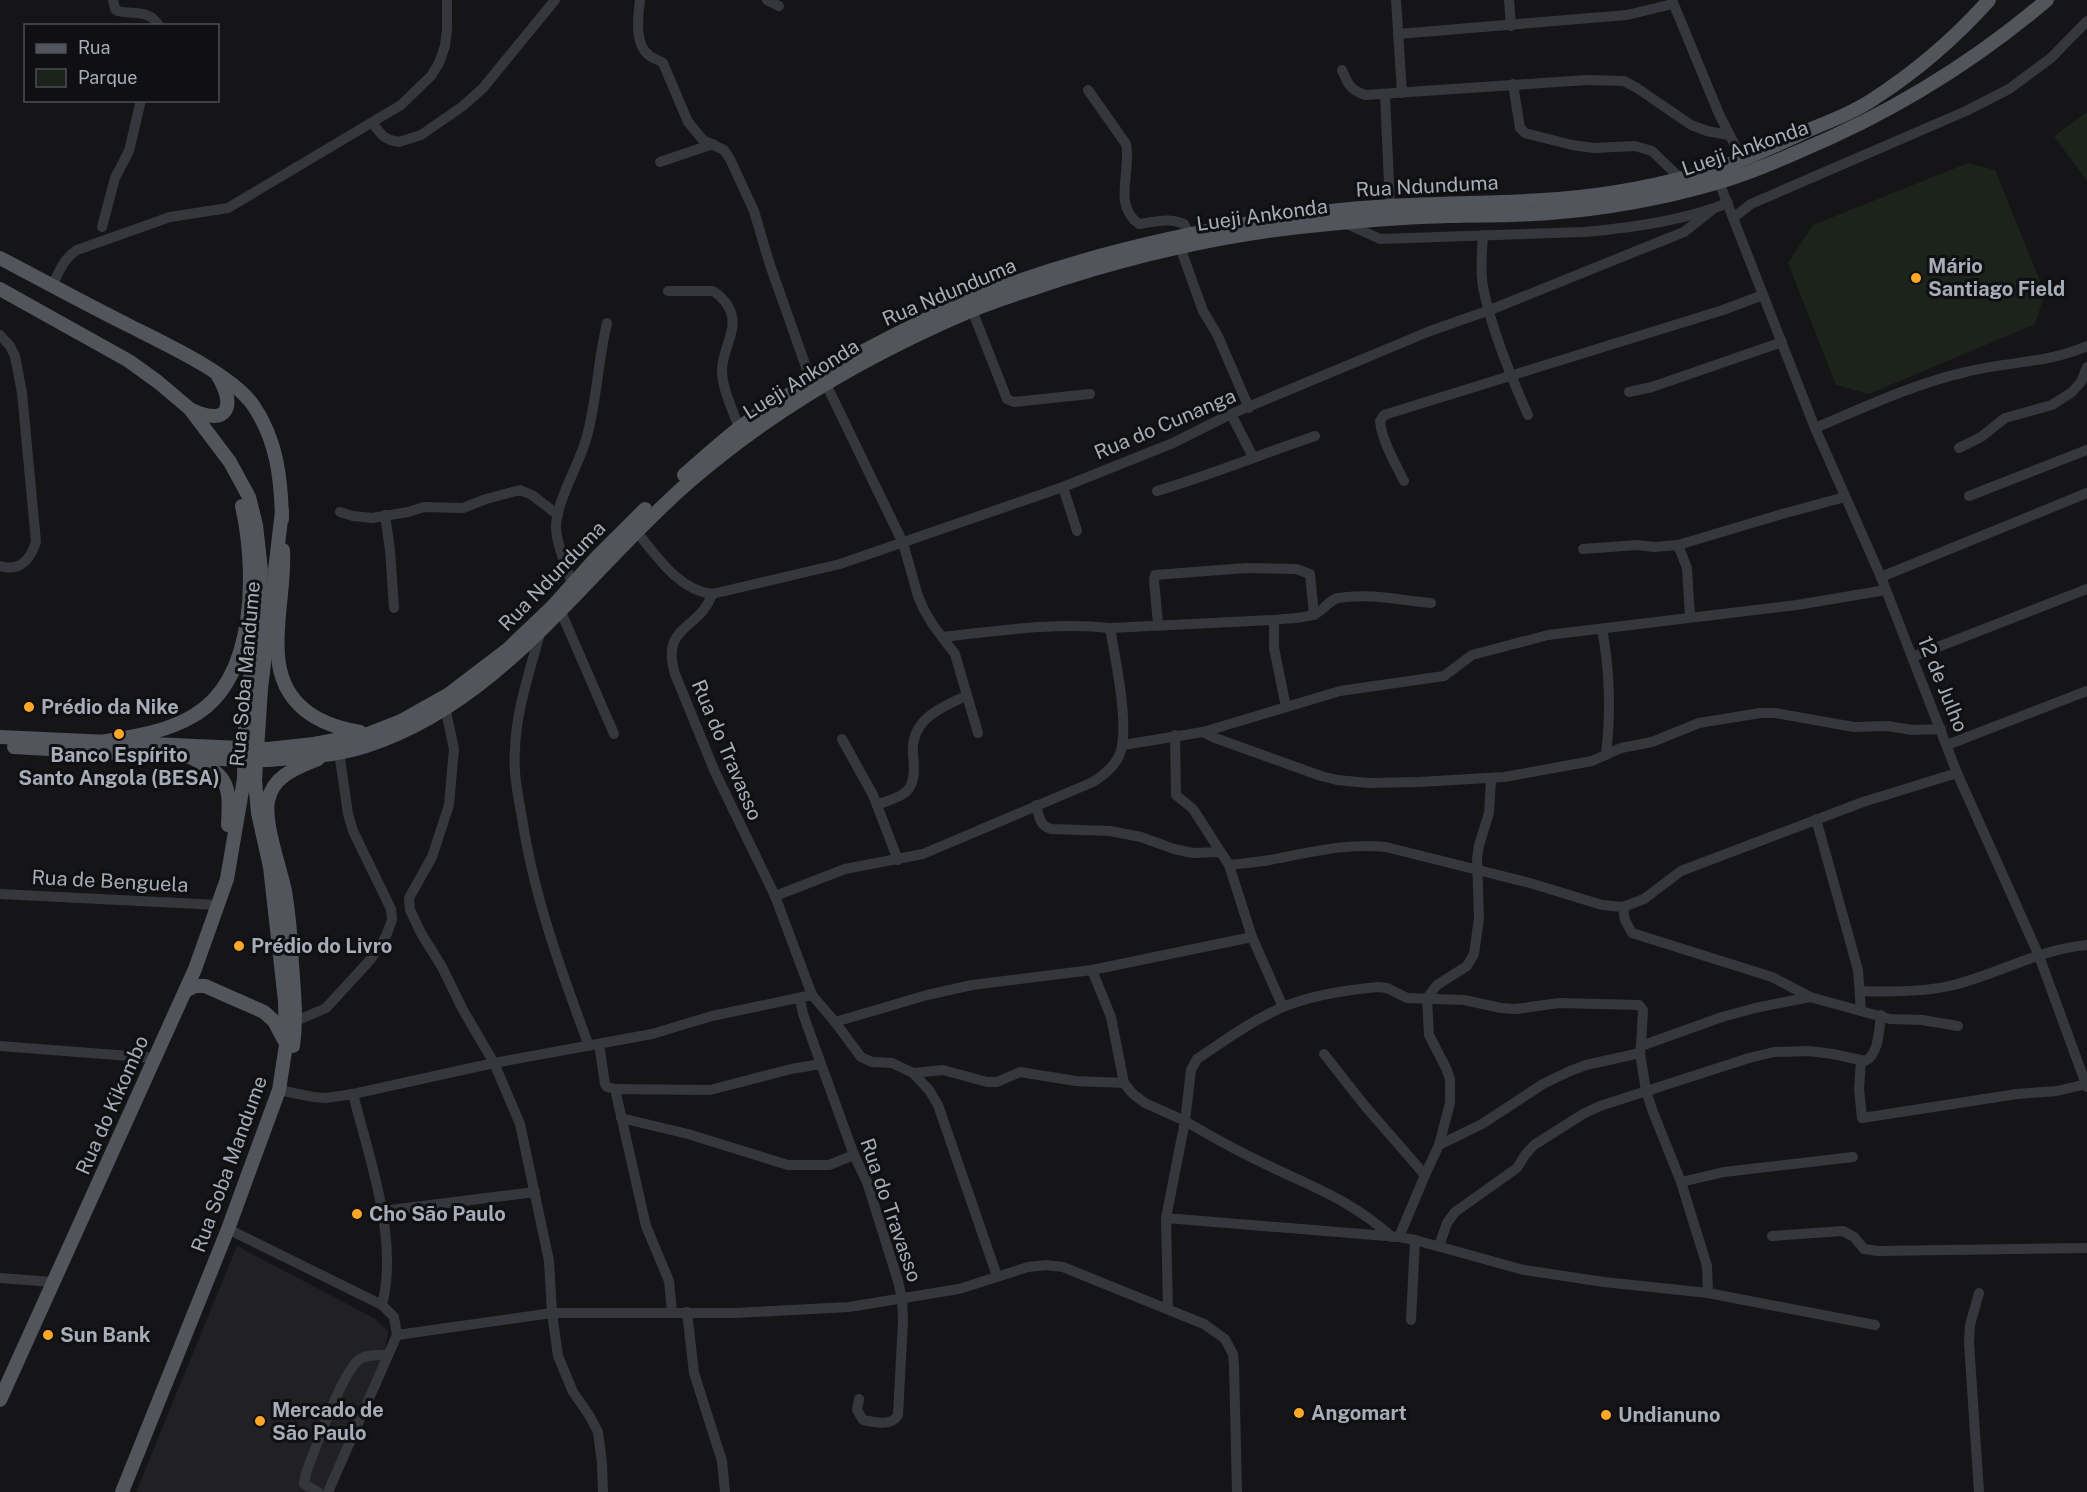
<svg xmlns="http://www.w3.org/2000/svg" width="2087" height="1492" viewBox="0 0 2087 1492" font-family="'Public Sans',sans-serif">
<rect width="100%" height="100%" fill="#151517"/>
<polygon fill="#212124" points="237,1246 374,1318 388,1331 385,1351 326,1492 136,1492"/>
<g fill="#1b231b">
<polygon points="2087,112 2087,181 2054,136"/>
<polygon points="1968,163 1995,170 2045,293 2035,324 1869,394 1836,385 1788,263 1813,225"/>
</g>
<g fill="none" stroke-linecap="round" stroke-linejoin="round">
<g stroke="#36373d" stroke-width="10">
<path d="M113 0 115 9 118 11C134 15 149 9 159 26"/>
<path d="M640 0C638 16 634 46 650 56 654 59 659 60 663 63L688 122 703 140 724 150 730 159 754 211 770 265 811 381"/>
<polyline points="767,0 779,6"/>
<polyline points="1396,0 1402,93"/>
<polyline points="1509,0 1511,26"/>
<polyline points="1672,0 1719,114 1742,159"/>
<polyline points="1398,34 1627,15 1673,4"/>
<path d="M1342 70C1348 84 1350 90 1365 95L1587 80 1624 81 1637 88 1691 125 1707 131 1729 135"/>
<polyline points="1513,84 1520,128 1525,133 1572,145 1594,148 1635,146 1652,151 1680,178"/>
<path d="M1088 90 1126 144C1132 171 1112 205 1139 224 1155 222 1169 217 1184 224L1189 234"/>
<polyline points="1385,94 1390,205"/>
<polyline points="372,123 383,136 390,140 399,142 421,135 463,106 483,88 555,0"/>
<polyline points="660,162 713,144"/>
<polyline points="1719,182 1815,428 1881,577 1957,773 2039,956 2087,1087"/>
<polyline points="1733,218 1751,204 1966,111 2009,89 2051,58 2087,21"/>
<path d="M1345 223 1380 239 1584 232C1632 228 1683 221 1728 203"/>
<polyline points="102,227 115,178 129,151 141,100"/>
<path d="M1483 235C1482 252 1480 270 1483 287 1492 331 1510 374 1528 415"/>
<polyline points="1180,247 1203,311 1217,334 1249,408"/>
<path d="M52 286C59 272 63 259 77 250L170 217 228 208 401 105 431 76 439 63 445 46 447 29V0"/>
<path d="M668 291H712C718 293 722 298 726 303 743 326 722 346 722 370 722 389 733 410 739 428"/>
<polyline points="972,310 1007,399 1014,402 1090,394"/>
<path d="M0 335 10 346 15 356 22 393 36 542C30 560 20 572 0 566"/>
<polyline points="826,384 903,543 918,596 924,610 933,625 955,654 978,733"/>
<polyline points="1629,392 1652,387 1782,342"/>
<polyline points="1231,414 1253,457"/>
<path d="M1815 428C1865 407 1913 384 1966 372 2008 361 2045 364 2087 346"/>
<polyline points="1959,448 1981,437 2005,418 2052,405 2072,392 2081,382 2087,367"/>
<path d="M1404 481C1395 463 1382 441 1380 421L1384 415 1723 310 1763 295"/>
<polyline points="1063,487 1077,531"/>
<path d="M1157 491C1210 475 1262 454 1315 436"/>
<polyline points="1969,496 2087,450"/>
<polyline points="340,512 353,516 372,518 408,512 424,507 463,508 486,499 520,490 532,495 558,515"/>
<polyline points="385,515 390,550 394,608"/>
<path d="M636 531C657 556 678 590 712 594L840 564 1063 487 1173 443 1231 414 1430 331 1490 310 1649 246 1684 232 1712 210"/>
<polyline points="1678,545 1687,568 1690,617"/>
<polyline points="1583,549 1637,545 1654,547 1678,545 1782,514 1845,497"/>
<polyline points="1881,577 2087,493"/>
<path d="M573 586C567 568 557 547 556 528 556 500 580 464 587 436 597 399 598 360 607 323"/>
<path d="M712 594C700 631 660 624 675 674L715 772 775 896 812 995 835 1022 861 1057 872 1062 892 1063 913 1073 929 1090 938 1105 997 1276"/>
<polyline points="561,612 614,734"/>
<polyline points="1274,620 1274,648 1286,707"/>
<polyline points="1158,624 1154,580 1155,575 1246,568 1296,569 1310,574 1314,615"/>
<path d="M1602 629C1610 671 1611 712 1606 755"/>
<path d="M540 633C530 671 516 710 515 750 513 773 518 795 522 818 534 897 561 971 589 1046"/>
<path d="M942 637C998 631 1053 622 1110 628"/>
<polyline points="1912,657 2087,589"/>
<polyline points="445,707 454,749 449,805 432,857 409,898 410,910 421,933 442,967 463,1010 494,1063 520,1124 549,1261 552,1313 558,1356 573,1392 589,1415 598,1432 602,1463 603,1492"/>
<polyline points="1203,732 1215,738 1321,776 1337,780 1369,783 1420,782 1504,777 1592,761 1621,748 1652,742 1699,723 1760,713 1775,713 1854,727 1887,726 1913,730 1941,729"/>
<polyline points="1175,735 1176,795 1193,809 1229,865 1252,937 1283,1007"/>
<polyline points="842,739 873,795 898,860"/>
<polyline points="1123,745 1203,732 1340,691 1444,676 1472,655 1548,635 1797,605 1886,590"/>
<polyline points="1947,745 2087,691"/>
<path d="M877 805C886 801 900 798 907 791 916 781 914 766 913 754 910 720 941 707 966 696"/>
<path d="M1036 805C1039 815 1039 826 1051 829L1110 831 1141 837 1174 849 1193 853 1220 852"/>
<polyline points="1816,819 1858,970 1861,1011"/>
<path d="M1229 865C1246 863 1263 862 1280 858 1316 851 1349 843 1386 847L1530 883 1602 905 1623 907 1644 899 1681 871 1863 802 1957 773"/>
<polyline points="0,894 218,905"/>
<path d="M775 896 845 869 923 854 1093 782C1104 775 1113 768 1119 756 1131 730 1115 658 1110 628L1274 620C1286 618 1304 619 1315 614 1324 610 1329 600 1338 598 1371 593 1399 600 1431 603"/>
<polyline points="1623,907 1625,920 1632,933 1772,977 1810,997 1890,1019 1922,1020 1958,1026"/>
<polyline points="1092,970 1111,1017 1124,1083 1133,1094 1145,1103 1185,1121 1166,1218"/>
<path d="M1860 991C1886 992 1923 992 1949 986 1995 976 2038 949 2087 945"/>
<path d="M800 999 803 1014 821 1064 854 1155 867 1182 898 1281 902 1299 903 1321 898 1415C891 1427 874 1422 863 1420L857 1410 859 1399"/>
<polyline points="296,1021 326,1008 371,959 386,936 392,920 391,909 353,831 348,814 339,752"/>
<polyline points="835,1022 927,995 972,985 1092,970 1252,937"/>
<polyline points="599,1044 605,1084 607,1087 615,1089"/>
<polyline points="0,1046 155,1058"/>
<polyline points="1640,1053 1646,1091 1653,1112 1681,1182 1707,1266 1708,1293"/>
<polyline points="1324,1054 1365,1106 1425,1175"/>
<polyline points="1861,1061 1859,1089 1862,1118 2017,1094 2057,1091 2086,1084"/>
<polyline points="913,1073 943,1070 987,1082 997,1082 1020,1072 1076,1081 1124,1083"/>
<polyline points="279,1090 313,1097 326,1098 353,1094 494,1063 652,1034 712,1016 812,995"/>
<path d="M353 1094C369 1158 399 1239 382 1305"/>
<polyline points="621,1118 688,1134 788,1165 829,1165 854,1155"/>
<polyline points="1439,1145 1450,1103 1450,1079 1446,1068 1429,1035 1427,998 1437,985 1467,966 1474,954 1479,918 1477,859 1479,845 1489,813 1491,779"/>
<polyline points="1681,1182 1724,1172 1853,1157"/>
<polyline points="382,1211 535,1192"/>
<polyline points="228,1229 382,1305 394,1317 397,1335 328,1492"/>
<polyline points="1772,1236 1843,1231 1854,1237 1864,1249 1878,1251 2087,1248"/>
<path d="M1392 1237C1349 1198 1309 1186 1259 1161 1233 1149 1209 1135 1185 1121L1191 1070 1197 1059C1224 1041 1251 1021 1281 1008 1310 995 1346 990 1378 987L1387 988 1407 998 1464 1000 1501 1008 1516 1009 1559 1003 1639 1005 1643 1010 1641 1046"/>
<polyline points="1399,1237 1425,1175 1439,1145 1482,1124 1543,1084 1570,1071 1586,1065 1640,1053 1641,1046 1722,1017 1755,1008 1810,997"/>
<path d="M1439 1246 1447 1223 1455 1212 1517 1168 1525 1155 1534 1145 1583 1114 1600 1106 1749 1058 1774 1052 1809 1051 1833 1054 1865 1061C1879 1055 1879 1029 1881 1015"/>
<polyline points="0,1278 53,1282"/>
<polyline points="1979,1293 1970,1325 1969,1343 1979,1492"/>
<polyline points="1168,1309 1166,1218 1399,1237 1415,1240 1524,1270 1604,1282 1708,1293 1875,1325"/>
<polyline points="672,1312 669,1281 646,1226 615,1089 710,1090 791,1069 821,1064"/>
<polyline points="687,1312 694,1373 722,1461 725,1492"/>
<polyline points="1411,1320 1415,1240"/>
<polyline points="397,1335 552,1313 736,1313 849,1307 959,1289 1028,1267 1046,1265 1063,1267 1204,1324 1225,1339 1233,1354 1234,1365 1237,1492"/>
<path d="M318 1492 304 1484 306 1473C315 1450 342 1371 360 1359 368 1354 379 1355 388 1355"/>
</g>
<g stroke="#52555c" stroke-width="14">
<path d="M0 258C42 280 84 303 126 324 161 342 230 373 253 405 277 440 281 478 282 519"/>
<polyline points="0,289 129,361 158,382 190,409 230,462 249,497 256,525 261,570 245,727 244,779 227,879 195,969 0,1400"/>
<path d="M192 410C228 427 236 406 218 376"/>
<path d="M684 475C702 459 720 443 739 428 777 400 819 376 860 353 911 326 962 300 1016 282 1115 247 1219 226 1322 212 1401 202 1479 205 1558 199 1610 195 1662 185 1712 170 1746 160 1779 144 1811 129 1833 120 1856 111 1875 98 1918 70 1955 38 1989 0"/>
<path d="M283 550C285 585 275 620 278 655 281 704 317 725 360 732"/>
<polyline points="0,737 240,748"/>
<path d="M106 741C136 736 166 732 193 716 258 679 256 568 242 506"/>
<polyline points="14,747 239,760"/>
<polyline points="268,749 314,744 368,734 401,721 449,694 508,649 553,606 597,557 645,509"/>
<path d="M194 759C230 777 230 787 228 825"/>
<path d="M267 760C300 758 335 756 366 746 503 702 585 572 689 482 772 410 869 354 970 311 1001 298 1033 289 1065 278 1150 251 1239 232 1329 224 1369 220 1409 217 1449 216 1482 215 1516 216 1549 213 1603 209 1664 198 1716 183 1745 175 1773 163 1800 151 1889 114 1974 62 2047 0"/>
<polyline points="185,991 195,986 205,986 264,1012 274,1021 284,1040"/>
<path d="M293 1046C297 1018 294 992 292 964 291 940 289 915 285 891 280 867 264 824 268 801 273 775 297 768 318 759"/>
<polyline points="122,1492 228,1229 279,1090 286,1045 285,1001 270,867 258,813 255,780 261,689 282,511"/>
</g>
<g stroke="#52555c" stroke-width="14">
<polyline points="240,748 268,749"/>
<polyline points="239,760 267,760"/>
</g>
</g>
<g fill="#ffa726" stroke="#101012" stroke-width="2">
<circle cx="1916" cy="278" r="6"/>
<circle cx="29" cy="707" r="6"/>
<circle cx="119" cy="734" r="6"/>
<circle cx="239" cy="946" r="6"/>
<circle cx="357" cy="1214" r="6"/>
<circle cx="48" cy="1335" r="6"/>
<circle cx="1299" cy="1413" r="6"/>
<circle cx="1606" cy="1415" r="6"/>
<circle cx="260" cy="1421" r="6"/>
</g>
<g text-anchor="middle" dominant-baseline="central" stroke-width="6" stroke-linejoin="round" paint-order="stroke">
<g font-size="20" fill="#a6adb8" stroke="#101012">
<text transform="translate(1745 148) rotate(-19)">Lueji Ankonda</text>
<text transform="translate(1427 186) rotate(-3)">Rua Ndunduma</text>
<text transform="translate(1262 215) rotate(-8)">Lueji Ankonda</text>
<text transform="translate(949 292) rotate(-23)">Rua Ndunduma</text>
<text transform="translate(801 379) rotate(-32)">Lueji Ankonda</text>
<text transform="translate(1165 424) rotate(-23)">Rua do Cunanga</text>
<text transform="translate(552 576) rotate(-46)">Rua Ndunduma</text>
<text transform="translate(245 674) rotate(-85)">Rua Soba Mandume</text>
<text transform="translate(1943 684) rotate(68)">12 de Julho</text>
<text transform="translate(727 750) rotate(67)">Rua do Travasso</text>
<text transform="translate(110 881) rotate(3)">Rua de Benguela</text>
<text transform="translate(112 1105) rotate(-66)">Rua do Kikombo</text>
<text transform="translate(229 1164) rotate(-70)">Rua Soba Mandume</text>
<text transform="translate(891 1210) rotate(71)">Rua do Travasso</text>
</g>
<g font-size="20" font-weight="bold" fill="#a6adb8" stroke="#101012" text-anchor="start">
<text x="1928" y="266">Mário<tspan x="1928" dy="23">Santiago Field</tspan></text>
<text x="41" y="707">Prédio da Nike</text>
<text x="119" y="755" text-anchor="middle">Banco Espírito<tspan x="119" dy="23">Santo Angola (BESA)</tspan></text>
<text x="251" y="946">Prédio do Livro</text>
<text x="369" y="1214">Cho São Paulo</text>
<text x="60" y="1335">Sun Bank</text>
<text x="272" y="1410">Mercado de<tspan x="272" dy="23">São Paulo</tspan></text>
<text x="1311" y="1413">Angomart</text>
<text x="1618" y="1415">Undianuno</text>
</g>
</g>
<rect x="24" y="24" width="195" height="78" fill="#101012" stroke="#4c4f54" stroke-width="1.5"/>
<rect x="36" y="44" width="30" height="9" fill="#52555c" stroke="#4c4f54" stroke-width="1.5"/>
<text x="78" y="54" font-size="18" fill="#a6adb8">Rua</text>
<rect x="36" y="69" width="30" height="18" fill="#1b231b" stroke="#4c4f54" stroke-width="1.5"/>
<text x="78" y="84" font-size="18" fill="#a6adb8">Parque</text>
</svg>
